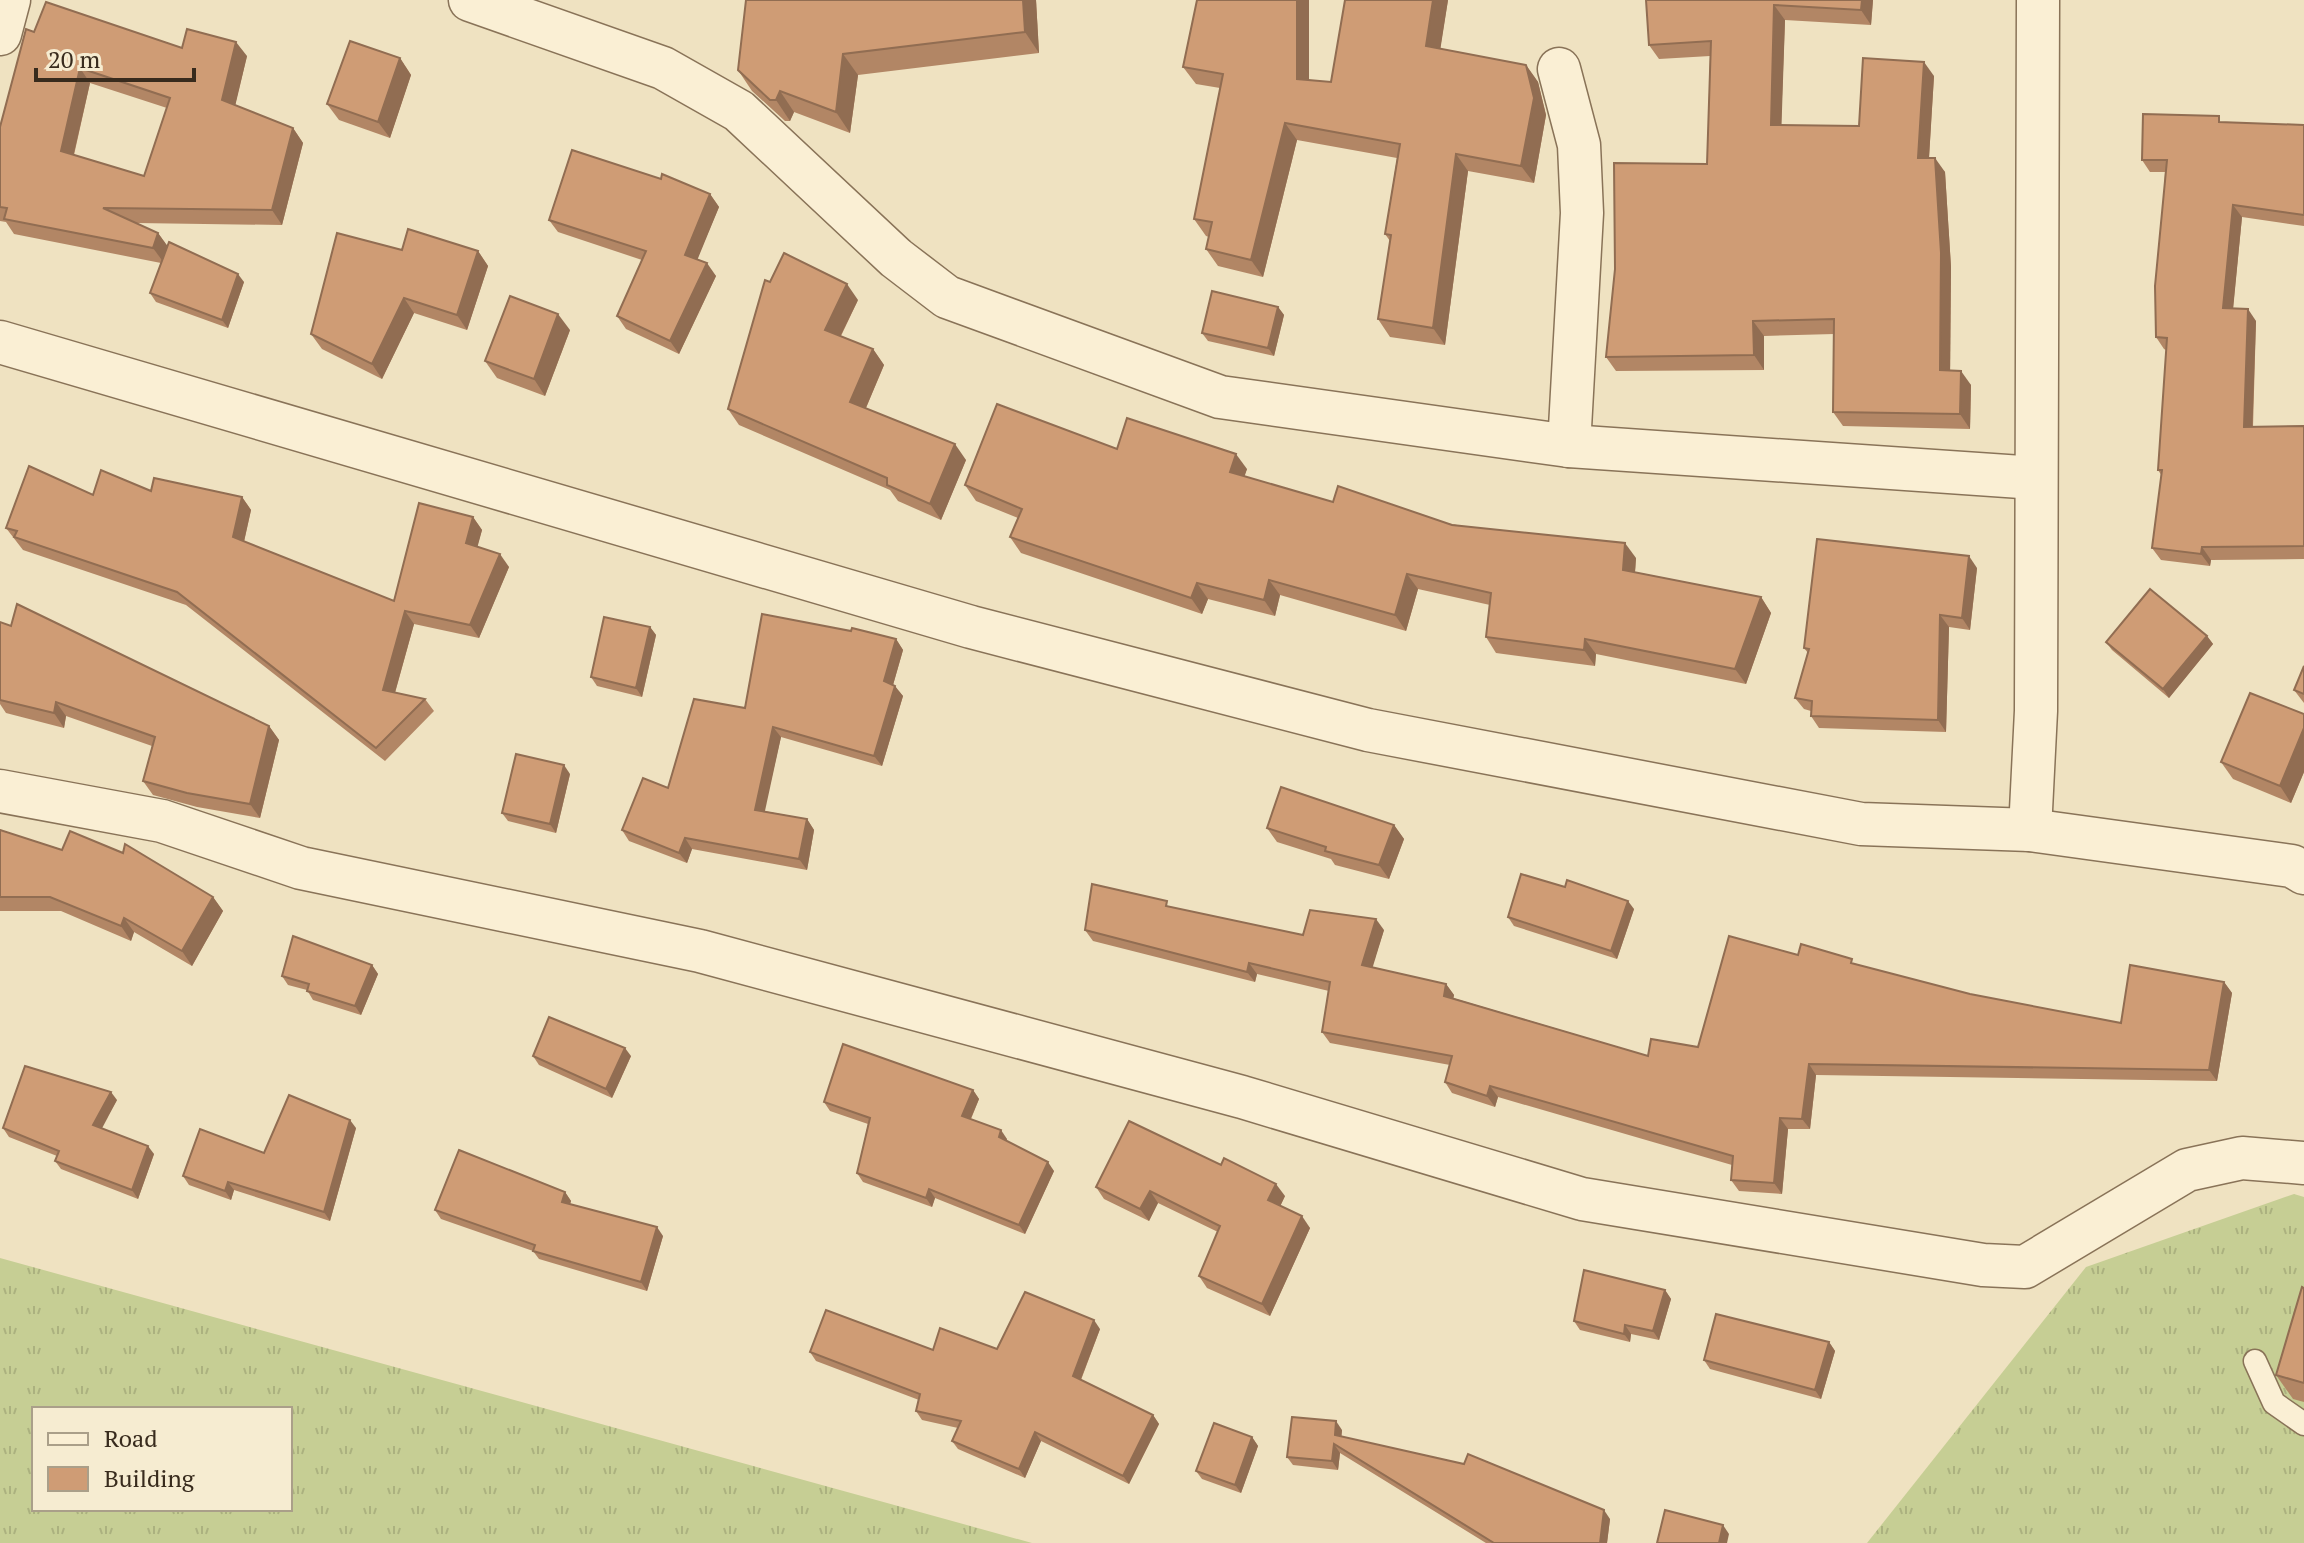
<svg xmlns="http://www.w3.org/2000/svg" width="2304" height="1543" viewBox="0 0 2304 1543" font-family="'PT Serif',serif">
<defs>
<pattern id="grass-tufts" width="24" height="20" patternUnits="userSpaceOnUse" patternTransform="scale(2)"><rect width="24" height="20" fill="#c6ce94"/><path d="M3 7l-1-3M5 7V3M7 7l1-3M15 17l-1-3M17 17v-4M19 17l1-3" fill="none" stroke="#abb17f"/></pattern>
</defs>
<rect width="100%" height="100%" fill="#efe2c1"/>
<g fill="url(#grass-tufts)" fill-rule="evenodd">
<polygon points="2294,1194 2304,1197 2304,1543 1867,1543 2086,1267"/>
<path d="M0 1258 1032 1543H0ZM290 1409V1509H34V1409Z"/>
</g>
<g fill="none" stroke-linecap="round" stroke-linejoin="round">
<g stroke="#897358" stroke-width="25">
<polyline id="service" points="2255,1361 2274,1403 2304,1424"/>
</g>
<g stroke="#897358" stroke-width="45">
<g id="minor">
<polyline points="470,0 663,68 739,111 896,258 947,297 1220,397 1569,446 2036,478"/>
<polyline points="0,34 9,0"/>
<polyline points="1559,69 1579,145 1582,213 1569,446"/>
<polyline points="0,342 971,627 1368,730 1861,824 2030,830 2292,866 2304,873"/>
<polyline points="0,791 162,821 301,868 700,951 1242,1097 1582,1199 1983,1265 2025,1267 2187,1170 2242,1158 2304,1163"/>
<polyline points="2030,830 2036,711 2038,0"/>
</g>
</g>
<use href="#service" stroke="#faefd4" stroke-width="22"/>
<use href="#minor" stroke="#faefd4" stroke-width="42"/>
</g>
<g fill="#b28665" fill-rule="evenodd">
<polygon points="746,0 1036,0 1039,53 858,75 850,133 794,112 790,121 785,121 752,91 738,70"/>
<polygon points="1309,0 1309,80 1331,82 1448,0 1440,49 1526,65 1538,82 1546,115 1534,183 1468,171 1445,345 1390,337 1378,319 1390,241 1385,234 1397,158 1297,140 1263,277 1218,266 1206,249 1209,237 1206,236 1194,219 1220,88 1196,84 1183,67"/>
<polygon points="1646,0 1873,0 1871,25 1785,20 1781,125 1859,126 1934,76 1929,158 1945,172 1951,267 1950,370 1971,385 1970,429 1843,426 1833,412 1834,334 1764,336 1764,370 1616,371 1606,357 1707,164 1710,56 1659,59 1649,45"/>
<path d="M34 32 182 48 247 56 235 105 293 128 303 143 282 225 136 223 158 233 167 246 244 282 228 328 156 302 150 293 161 263 14 234 6 222 0 221V127ZM90 83 167 108 144 176 74 155Z"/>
<polygon points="400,58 411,75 390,138 339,120 327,104"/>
<polygon points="2223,123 2304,125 2304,226 2242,217 2233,308 2256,321 2253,427 2304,426 2304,559 2211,560 2210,566 2161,560 2152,548 2162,476 2158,470 2166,350 2164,349 2156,337 2165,172 2150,172 2142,160"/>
<polygon points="710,194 719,207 697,259 716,276 679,354 626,329 617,316 642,260 558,232 549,220"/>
<polygon points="402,250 478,251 488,266 467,330 414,313 382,379 322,349 311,334"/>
<polygon points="858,300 841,336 873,349 884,365 866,408 966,460 941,520 898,501 890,490 739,425 728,409"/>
<polygon points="1278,307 1284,315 1274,356 1208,341 1202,333"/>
<polygon points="570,330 545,396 497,378 485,361"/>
<polygon points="1117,449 1247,469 1244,476 1333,502 1636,558 1635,572 1761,597 1771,613 1746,684 1596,654 1595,666 1496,653 1486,637 1490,605 1418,589 1406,631 1280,595 1275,616 1208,599 1202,614 1021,553 1010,537 1018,518 976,501 965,485"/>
<polygon points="151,491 242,497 251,510 244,542 394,601 473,517 482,530 477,547 509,567 479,638 414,624 395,693 425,699 434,711 385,761 186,605 23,550 6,528 93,495"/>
<polygon points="1977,568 1970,630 1949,627 1946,732 1819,728 1811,716 1811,711 1804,709 1795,698 1808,653 1804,648"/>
<polygon points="0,622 269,726 279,740 260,818 197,807 153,795 143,781 152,746 66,716 64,728 6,713 0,704"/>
<polygon points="650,627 656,635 642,697 597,686 591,677"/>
<polygon points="2207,636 2213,644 2169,698 2112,650 2106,642"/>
<polygon points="896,639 903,650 893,685 903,696 882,766 781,737 764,811 807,819 814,830 807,870 692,849 687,863 629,841 622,830 668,788"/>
<polygon points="2304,666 2304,703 2294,690"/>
<polygon points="2304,714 2304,772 2291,803 2233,779 2221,762"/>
<polygon points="570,774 556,833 508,821 502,813"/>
<polygon points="1394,825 1404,839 1389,879 1335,865 1331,859 1277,842 1267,828"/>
<polygon points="0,830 213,897 223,911 192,966 134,932 131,941 61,911 0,911"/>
<polygon points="1565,887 1634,909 1617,959 1514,926 1508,917"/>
<polygon points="1171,907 1303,935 1384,930 1372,967 1446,984 1454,995 1453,998 1648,1056 1698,1047 1798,955 1855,964 1970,994 2121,1023 2224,982 2232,993 2217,1081 1816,1075 1810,1129 1788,1129 1782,1194 1739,1191 1731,1180 1732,1165 1498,1097 1495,1107 1452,1093 1445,1082 1450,1065 1330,1043 1322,1032 1329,991 1257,974 1255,982 1093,941 1085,930"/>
<polygon points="372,965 378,974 361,1015 313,1000 307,990 288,985 282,976"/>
<polygon points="533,1056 631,1056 612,1098 539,1065"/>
<polygon points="973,1090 979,1099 971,1119 1007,1139 1006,1141 1054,1171 1025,1234 935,1198 932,1207 863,1182 857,1173 868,1124 830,1111 824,1102"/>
<polygon points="117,1100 101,1128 154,1154 138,1199 61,1169 55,1161 57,1156 9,1137 3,1128"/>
<polygon points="356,1128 330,1221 234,1190 231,1200 189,1185 183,1176 264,1153"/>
<polygon points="1096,1187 1285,1196 1280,1206 1310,1228 1270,1316 1207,1288 1199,1276 1218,1232 1158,1203 1149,1221 1104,1199"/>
<polygon points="565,1192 571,1201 570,1204 663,1236 647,1291 539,1259 533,1251 441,1219 435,1210"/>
<polygon points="2304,1288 2304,1402 2293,1399 2276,1375"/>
<polygon points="1665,1290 1671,1299 1659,1340 1631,1334 1630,1342 1580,1330 1574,1321"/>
<polygon points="1100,1329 1081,1380 1153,1415 1159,1424 1129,1484 1041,1441 1025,1478 958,1449 952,1441 958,1428 922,1420 916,1411 919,1400 816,1361 810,1352 997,1349"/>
<polygon points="1829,1342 1835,1351 1821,1399 1710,1369 1704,1360"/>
<polygon points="1342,1430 1341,1436 1610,1519 1607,1543 1486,1543 1340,1453 1338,1470 1293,1465 1287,1457"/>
<polygon points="1252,1437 1258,1446 1241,1493 1202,1479 1196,1471"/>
</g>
<g fill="#916d52">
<polygon points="1023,0 1036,0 1039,53 1025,32"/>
<polygon points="1297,0 1309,0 1309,97 1297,79"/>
<polygon points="1433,0 1448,0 1438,64 1426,46"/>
<polygon points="1862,0 1873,0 1871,25 1861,10"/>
<polygon points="1774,5 1785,20 1781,140 1771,125"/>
<polygon points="236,42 247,56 233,115 222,100"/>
<polygon points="843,54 858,75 850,133 836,112"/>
<polygon points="400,58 411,75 390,138 378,122"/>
<polygon points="1924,62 1934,76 1928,173 1918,158"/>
<polygon points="1526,65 1538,82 1546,115 1534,183 1521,166"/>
<polygon points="80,68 90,83 71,166 61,151"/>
<polygon points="780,91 794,112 790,121 776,100"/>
<polygon points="1285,123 1297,140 1263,277 1251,260"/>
<polygon points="293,128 303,143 282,225 272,210"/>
<polygon points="1456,154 1468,171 1445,345 1433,328"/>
<polygon points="1935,158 1945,172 1951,267 1950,385 1940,370"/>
<polygon points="710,194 719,207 694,268 685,255"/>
<polygon points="2233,205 2242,217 2232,320 2223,308"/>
<polygon points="158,233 169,248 164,263 153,248"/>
<polygon points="478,251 488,266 467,330 457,315"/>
<polygon points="707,263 716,276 679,354 670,341"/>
<polygon points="238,274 244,282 228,328 222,320"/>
<polygon points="847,284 858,300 836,345 825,330"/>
<polygon points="404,298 414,313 382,379 372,364"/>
<polygon points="1278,307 1284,315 1274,356 1268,348"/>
<polygon points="2248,309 2256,321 2252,439 2244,427"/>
<polygon points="558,314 570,330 545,396 534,379"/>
<polygon points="1753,321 1764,336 1764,370 1754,355"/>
<polygon points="873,349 884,365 862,417 850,402"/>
<polygon points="1961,371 1971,385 1970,429 1960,414"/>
<polygon points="955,444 966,460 941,520 930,504"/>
<polygon points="1236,454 1247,469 1241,487 1230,472"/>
<polygon points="242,497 251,510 242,550 233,537"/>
<polygon points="473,517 482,530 475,556 466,543"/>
<polygon points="1625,543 1636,558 1634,586 1623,570"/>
<polygon points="2202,547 2211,560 2210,566 2201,554"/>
<polygon points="500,554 509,567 479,638 470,625"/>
<polygon points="1969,556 1977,568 1970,630 1962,618"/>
<polygon points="1407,574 1418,589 1406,631 1395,615"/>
<polygon points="1269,580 1280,595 1275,616 1264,600"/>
<polygon points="1197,583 1208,599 1202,614 1191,598"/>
<polygon points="1761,597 1771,613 1746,684 1735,669"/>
<polygon points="405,611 414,624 392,703 383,690"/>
<polygon points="1940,615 1949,627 1946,732 1938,720"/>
<polygon points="650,627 656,635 642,697 636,688"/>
<polygon points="2207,636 2213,644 2169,698 2163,689"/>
<polygon points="896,639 903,650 891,692 884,681"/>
<polygon points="1585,639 1596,654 1595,666 1584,650"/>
<polygon points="895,686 903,696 882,766 874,756"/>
<polygon points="56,702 66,716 64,728 54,713"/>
<polygon points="269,726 279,740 260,818 250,804"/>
<polygon points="773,727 781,737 763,820 755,810"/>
<polygon points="2304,728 2304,772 2291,803 2280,786"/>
<polygon points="564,765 570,774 556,833 550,824"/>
<polygon points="807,819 814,830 807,870 799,859"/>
<polygon points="1394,825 1404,839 1389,879 1379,865"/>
<polygon points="685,838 692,849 687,863 679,853"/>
<polygon points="213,897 223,911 192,966 182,951"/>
<polygon points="1628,901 1634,909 1617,959 1611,951"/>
<polygon points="124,918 134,932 131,941 121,926"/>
<polygon points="1376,919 1384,930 1370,976 1362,965"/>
<polygon points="1249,963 1257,974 1255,982 1247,972"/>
<polygon points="372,965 378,974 361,1015 355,1006"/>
<polygon points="2224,982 2232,993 2217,1081 2209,1070"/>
<polygon points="1446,984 1454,995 1452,1007 1444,996"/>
<polygon points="625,1048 631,1056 612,1098 606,1089"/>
<polygon points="1809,1064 1816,1075 1810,1129 1802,1119"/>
<polygon points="1490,1086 1498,1097 1495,1107 1487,1096"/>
<polygon points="973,1090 979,1099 968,1125 962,1116"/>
<polygon points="111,1092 117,1100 99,1134 93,1125"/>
<polygon points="1780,1118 1788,1129 1782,1194 1774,1183"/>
<polygon points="350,1120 356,1128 330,1221 324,1212"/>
<polygon points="1001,1130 1007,1139 1005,1146 999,1137"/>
<polygon points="148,1146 154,1154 138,1199 132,1190"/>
<polygon points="1048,1162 1054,1171 1025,1234 1019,1225"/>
<polygon points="228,1182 234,1190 231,1200 225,1191"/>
<polygon points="1276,1184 1285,1196 1277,1213 1268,1200"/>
<polygon points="929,1189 935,1198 932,1207 926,1198"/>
<polygon points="1150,1191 1158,1203 1149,1221 1140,1209"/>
<polygon points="565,1192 571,1201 568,1210 562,1202"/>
<polygon points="1302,1216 1310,1228 1270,1316 1262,1304"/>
<polygon points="657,1227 663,1236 647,1291 641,1282"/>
<polygon points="1665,1290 1671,1299 1659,1340 1653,1331"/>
<polygon points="1094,1320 1100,1329 1079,1384 1073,1376"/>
<polygon points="1625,1325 1631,1334 1630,1342 1624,1334"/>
<polygon points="1829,1342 1835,1351 1821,1399 1815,1390"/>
<polygon points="1153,1415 1159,1424 1129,1484 1123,1476"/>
<polygon points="1336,1421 1342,1430 1341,1443 1335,1435"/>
<polygon points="1035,1432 1041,1441 1025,1478 1019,1469"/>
<polygon points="1252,1437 1258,1446 1241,1493 1235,1485"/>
<polygon points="1334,1444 1340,1453 1338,1470 1332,1461"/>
<polygon points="1604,1510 1610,1519 1607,1543 1600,1543"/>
<polygon points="1723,1525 1729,1534 1727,1543 1719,1543"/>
</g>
<g fill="#cf9c75" stroke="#916d52" stroke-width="2" fill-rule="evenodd">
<polygon points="746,0 1023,0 1025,32 843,54 836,112 780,91 776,100 770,100 738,70"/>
<polygon points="1197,0 1297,0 1297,79 1331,82 1345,0 1433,0 1426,46 1526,65 1534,98 1521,166 1456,154 1433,328 1378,319 1391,235 1385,234 1400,144 1285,123 1251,260 1206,249 1212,222 1194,219 1223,74 1183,67"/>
<polygon points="1646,0 1862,0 1861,10 1774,5 1771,125 1859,126 1863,58 1924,62 1918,158 1935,158 1941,253 1940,370 1961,371 1960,414 1833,412 1834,319 1753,321 1754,355 1606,357 1615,269 1614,163 1707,164 1711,41 1649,45"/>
<path d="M46 2 182 48 187 29 236 42 222 100 293 128 272 210 103 208 158 233 153 248 4 219 7 208 0 207V127L26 29 34 32ZM80 68 170 98 144 176 61 151Z"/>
<polygon points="350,41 400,58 378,122 327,104"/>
<polygon points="2143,114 2219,116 2219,122 2304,125 2304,215 2233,205 2223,308 2248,309 2244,427 2304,426 2304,546 2202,547 2201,554 2152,548 2162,470 2158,470 2167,338 2156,337 2155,286 2167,160 2142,160"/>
<polygon points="572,150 661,179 662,174 710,194 685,255 707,263 670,341 617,316 646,251 549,220"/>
<polygon points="408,229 478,251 457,315 404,298 372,364 311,334 337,233 402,250"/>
<polygon points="169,242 238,274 222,320 150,293"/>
<polygon points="784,253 847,284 825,330 873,349 850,402 955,444 930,504 887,485 887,478 728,409 765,280 770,282"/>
<polygon points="1212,291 1278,307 1268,348 1202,333"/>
<polygon points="510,296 558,314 534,379 485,361"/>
<polygon points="997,404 1117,449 1127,418 1236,454 1230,472 1333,502 1338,486 1452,525 1625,543 1623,570 1761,597 1735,669 1585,639 1584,650 1486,637 1491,593 1407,574 1395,615 1269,580 1264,600 1197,583 1191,598 1010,537 1022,509 965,485"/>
<polygon points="29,466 93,495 101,470 151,491 154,478 242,497 233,537 394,601 419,503 473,517 466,543 500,554 470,625 405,611 383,690 425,699 376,748 177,592 14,537 17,531 6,528"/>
<polygon points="1817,539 1969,556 1962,618 1940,615 1938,720 1811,716 1812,701 1795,698 1809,649 1804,648"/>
<polygon points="2150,589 2207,636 2163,689 2106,642"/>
<polygon points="17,604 269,726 250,804 187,793 143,781 155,737 56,702 54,713 0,700 0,622 11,626"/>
<polygon points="762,614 851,631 852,628 896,639 884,681 895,686 874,756 773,727 755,810 807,819 799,859 685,838 679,853 622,830 643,778 668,788 694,699 745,708"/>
<polygon points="604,617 650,627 636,688 591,677"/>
<polygon points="2304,666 2304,694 2294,690"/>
<polygon points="2250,693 2304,714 2304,728 2280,786 2221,762"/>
<polygon points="516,754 564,765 550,824 502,813"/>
<polygon points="1281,787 1394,825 1379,865 1325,851 1326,847 1267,828"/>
<polygon points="0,830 62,850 70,831 123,853 125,844 213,897 182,951 124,918 121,926 50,897 0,897"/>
<polygon points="1521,874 1565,887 1567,880 1628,901 1611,951 1508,917"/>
<polygon points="1092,884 1167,901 1166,906 1303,935 1310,910 1376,919 1362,965 1446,984 1444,996 1648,1056 1651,1039 1698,1047 1729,936 1798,955 1801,944 1852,959 1851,963 1970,994 2121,1023 2130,965 2224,982 2209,1070 1809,1064 1802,1119 1780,1118 1774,1183 1731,1180 1733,1156 1490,1086 1487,1096 1445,1082 1452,1056 1322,1032 1330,982 1249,963 1247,972 1085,930"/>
<polygon points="293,936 372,965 355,1006 307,991 309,984 282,976"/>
<polygon points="549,1017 625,1048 606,1089 533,1056"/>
<polygon points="843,1044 973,1090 962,1116 1001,1130 999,1137 1048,1162 1019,1225 929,1189 926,1198 857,1173 870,1118 824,1102"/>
<polygon points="25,1066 111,1092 93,1125 148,1146 132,1190 55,1161 59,1151 3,1128"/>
<polygon points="289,1095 350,1120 324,1212 228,1182 225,1191 183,1176 200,1129 264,1153"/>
<polygon points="1129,1121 1221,1165 1224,1158 1276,1184 1268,1200 1302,1216 1262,1304 1199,1276 1220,1226 1150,1191 1140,1209 1096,1187"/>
<polygon points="459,1150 565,1192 562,1202 657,1227 641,1282 533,1251 535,1245 435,1210"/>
<polygon points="1584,1270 1665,1290 1653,1331 1625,1325 1624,1334 1574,1321"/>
<polygon points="2302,1287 2304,1288 2304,1383 2276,1375"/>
<polygon points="1025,1292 1094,1320 1073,1376 1153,1415 1123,1476 1035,1432 1019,1469 952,1441 961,1421 916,1411 920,1394 810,1352 826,1310 933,1350 940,1328 997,1349"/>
<polygon points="1716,1314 1829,1342 1815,1390 1704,1360"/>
<polygon points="1292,1417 1336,1421 1335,1435 1464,1464 1468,1454 1604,1510 1600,1543 1494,1543 1334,1444 1332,1461 1287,1457"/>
<polygon points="1214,1423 1252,1437 1235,1485 1196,1471"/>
<polygon points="1665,1510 1723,1525 1719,1543 1657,1543"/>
</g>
<rect x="32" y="1407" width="260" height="104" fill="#f6ecd1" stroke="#aa9f89" stroke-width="2"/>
<rect x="48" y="1433" width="40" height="12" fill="#faefd4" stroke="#aa9f89" stroke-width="2"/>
<text x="104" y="1447" font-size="24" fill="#382b1d">Road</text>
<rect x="48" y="1467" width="40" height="24" fill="#cf9c75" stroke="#aa9f89" stroke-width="2"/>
<text x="104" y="1487" font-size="24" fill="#382b1d">Building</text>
<path d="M36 68v12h158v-12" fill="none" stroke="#382b1d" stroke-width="4"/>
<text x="48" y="68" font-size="24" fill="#382b1d" stroke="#f6ecd1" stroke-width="6" paint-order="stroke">20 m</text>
</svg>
